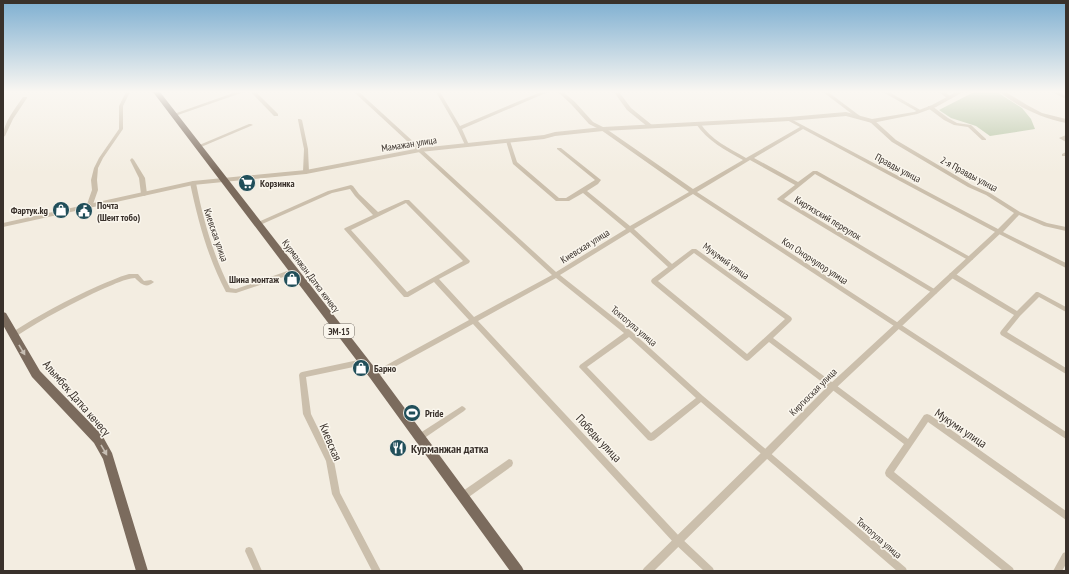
<svg xmlns="http://www.w3.org/2000/svg" width="1069" height="574" viewBox="0 0 1069 574" font-family="'PT Sans Narrow',sans-serif">
<rect width="100%" height="100%" fill="#f3ede1"/>
<polygon fill="#b2c2a0" points="974,92 997,92 1022,108 1031,119 1035,129 990,136 976,126 951,118 939,110"/>
<g fill="none" stroke-linecap="round" stroke-linejoin="round">
<g fill="#cbbfac" fill-rule="evenodd">
<polygon points="126,92 130,92 123,106 123,129 103,158 98,168 97,180 98,190 92,207 89,209 87,208 86,207 92,190 91,180 94,168 99,158 119,129 119,106"/>
<polygon points="236,92 244,92 175,116 173,116 171,115"/>
<polygon points="251,92 256,92 278,114 278,116 274,116"/>
<path d="M354 92H359L556 272 626 229 583 193 569 201H556L513 164 506 141V140H510V141L517 162 559 198H566L595 180 557 149V148H561L601 180 598 184 587 191 630 226 689 192 601 130 589 124 571 104 558 92H563L575 102 593 122 605 128 693 189 743 160C725 150 708 141 696 124V123H700C711 140 729 148 746 158L800 127 787 120V118H789L998 229 1014 213 986 195 968 187 892 142 870 122V121L872 120H874L896 140 972 185 990 193 1020 212 1047 223 1066 227V231L1044 226 1019 215 1003 232 1066 263V268L997 233 803 129 754 158 798 182 813 171H817L972 258 973 259 972 260H968L815 174 784 199 936 290 937 292 936 294H934L778 200 777 199 778 198 795 185 750 160 697 192 1066 432V439L693 194 634 229 672 264 692 249H696L791 317 792 319 791 321 773 338 908 439 924 415 927 414 930 415 1066 511V520L928 422 894 472 1013 568 1014 571H1003L886 476 885 473 886 470 904 444 769 342 749 360 747 361 745 360 652 283 651 281 652 279 668 267 630 232 560 275 631 331 703 396 906 568 907 571H897L701 402 654 440 651 441 648 440 579 367 580 365 624 333 556 278 478 321 680 537 713 568 714 571H704L674 543 473 324 376 377 374 378 372 377 371 375 372 373 469 320 434 282 408 297H404L344 229 345 228 373 215 355 196 350 189 332 193 260 225H256L255 224 256 223 328 191 351 185 353 186 359 194 378 212 405 200H409L470 261 469 263 439 279 474 317 552 275ZM406 203 463 261 407 292 351 230ZM694 253 785 319 747 354 658 281ZM629 337 696 398 651 433 587 367Z"/>
<polygon points="436,92 440,92 460,126 541,92 548,92 462,129 469,145 467,146 465,145 457,128"/>
<polygon points="614,92 619,92 631,108 652,125 652,127 648,127 627,110"/>
<polygon points="823,92 828,92 860,116 858,117 856,117"/>
<polygon points="883,92 889,92 922,111 922,112 918,112"/>
<polygon points="939,92 945,92 952,98 950,99 948,99"/>
<polygon points="1052,92 1058,92 1066,96 1066,99"/>
<path d="M23 97H27V98L13 119 5 136 3 137C3 123 15 109 23 97Z"/>
<polygon points="928,106 932,106 948,118 957,123 971,125 986,139 986,140 982,140 968,127 954,125 944,120 928,108"/>
<polygon points="298,119 300,119 302,120 308,149 309,172 306,174 303,172 304,149 298,120"/>
<polygon points="249,124 251,124 253,125 201,147 199,147 197,146"/>
<polygon points="1066,135 1066,138 1065,138 1066,139 1066,142 1059,138"/>
<polygon points="1066,152 1066,156 1062,156 1062,154"/>
<polygon points="132,158 134,160 145,178 147,194 146,195 144,196 141,194 139,178 130,160"/>
<path d="M193 181 196 183C203 219 213 255 230 288L236 289 293 269 296 271 295 273 236 293 226 292C208 258 198 221 190 183Z"/>
<polygon points="950,273 954,273 1017,311 1036,292 1038,292 1066,307 1066,312 1039,297 1020,316 1007,332 1066,368 1066,374 1001,335 1000,333 1001,331 1014,315 950,277 949,275"/>
<path d="M129 274H138L144 281 151 280 154 282C146 289 141 284 135 278 124 279 115 284 105 288 74 302 44 318 15 337L13 338 11 337 10 335 11 333C39 315 67 300 98 286 108 282 118 277 129 274Z"/>
<polygon points="363,359 365,360 366,362 365,364 363,365 306,377 311,414 334,461 340,493 381,571 372,571 332,494 326,461 303,414 299,375 300,373 302,372"/>
<polygon points="462,406 464,407 466,409 464,411 423,439 420,440 417,439 416,437 417,435"/>
<polygon points="509,459 512,460 513,463 512,466 466,499 463,500 460,499 459,496 460,493"/>
<polygon points="249,547 252,548 262,571 254,571 245,551 246,548"/>
<polygon points="1066,552 1066,564 1062,571 1053,571 1063,553"/>
</g>
<g fill="#cbbfac" fill-rule="evenodd">
<polygon points="956,92 963,92 936,107 917,114 872,123 846,116 789,121 603,131 555,136 544,139 420,152 306,174 193,185 3,227 3,223 193,181 306,170 420,148 544,135 555,132 603,127 789,117 846,112 872,119 914,112 932,105"/>
<path d="M1000 92H1006L1027 105 1042 113 1066 119V123C1042 118 1019 108 1000 92Z"/>
<polygon points="997,230 1001,230 1002,232 836,388 769,457 654,571 642,571 644,568 763,451 830,384"/>
</g>
<g fill="#7b6b5d" fill-rule="evenodd">
<polygon points="153,92 160,92 378,372 522,567 524,571 510,571 370,378"/>
<polygon points="3,312 6,313 40,371 102,435 112,453 148,571 136,571 103,459 94,443 32,377 3,325"/>
</g>
</g>
<defs><path id="oneway-solid" d="M-6-.8H1V-3.2L6.5 0L1 3.2V.8H-6Z"/></defs>
<g fill="#c7beb3">
<use href="#oneway-solid" transform="translate(22 350) rotate(59)"/>
<use href="#oneway-solid" transform="translate(104 450) rotate(60)"/>
</g>
<linearGradient id="sky" x2="0" y2="1"><stop stop-color="#7eafd1"/><stop offset="0.53" stop-color="#faf7f2"/><stop offset="1" stop-color="#faf7f2" stop-opacity="0"/></linearGradient>
<rect width="1069" height="173" fill="url(#sky)"/>
<defs>
<g id="supermarket-disc" transform="scale(0.9)"><circle r="9.5" fill="#214f5a" stroke="#faf6ed"/><path d="M-6-5.5h2.5l.6 2H6L4.5 2H-2.5L-4.4-4H-6ZM-1.5 3.2a1.3 1.3 0 1 0 .1 0ZM3 3.2a1.3 1.3 0 1 0 .1 0Z" fill="#fff"/></g>
<g id="shop-disc" transform="scale(0.9)"><circle r="9.5" fill="#214f5a" stroke="#faf6ed"/><path d="M-5-2.5h2.3a2.7 3.5 0 0 1 5.4 0H5L5.5 6h-11ZM-1.5-2.5h3a1.5 2.3 0 0 0-3 0Z" fill="#fff"/></g>
<g id="civic-disc" transform="scale(0.9)"><circle r="9.5" fill="#214f5a" stroke="#faf6ed"/><path d="M-.6-6.5H3V-4.5H.6V-3L4-1V1h2V6H-6V1h2V-1L-.6-3ZM-1.2 2.5V6h2.4V2.5Z" fill="#fff"/></g>
<g id="stadium-disc" transform="scale(0.9)"><circle r="9.5" fill="#214f5a" stroke="#faf6ed"/><path d="M0-5a6.5 5 0 1 0 0 10a6.5 5 0 1 0 0-10ZM-3.5-1.8h7v3.6h-7Z" fill="#fff"/></g>
<g id="restaurant-disc" transform="scale(0.9)"><circle r="9.5" fill="#214f5a" stroke="#faf6ed"/><path d="M-5-6h1v4h1v-4h1v4h1v-4h1v5L-1.5 .5V6h-2V.5L-5-1ZM5-6V6H3V1.5H1.5Q1.5-4 5-6Z" fill="#fff"/></g>
</defs>
<g fill-rule="evenodd">
<use href="#supermarket-disc" x="247" y="183"/>
<use href="#shop-disc" x="61" y="210"/>
<use href="#civic-disc" x="84" y="211"/>
<use href="#shop-disc" x="292" y="279"/>
<use href="#shop-disc" x="361" y="368"/>
<use href="#stadium-disc" x="412" y="413"/>
<use href="#restaurant-disc" x="398" y="448"/>
</g>
<g text-anchor="middle" dominant-baseline="central" stroke-width="3" stroke-linejoin="round" paint-order="stroke">
<rect fill="#faf6ed" stroke="#736c65" stroke-width="1" x="324" y="324" width="30" height="14" rx="3"/>
<g font-size="9" font-weight="bold" fill="#39312b">
<text x="339" y="331">ЭМ-15</text>
</g>
<g font-size="10" fill="#39312b" stroke="#faf6ed">
<text transform="translate(409 144) rotate(-9)">Мамажан улица</text>
<text transform="translate(898 168) rotate(28)">Правды улица</text>
<text transform="translate(969 174) rotate(28)">2-я Правды улица</text>
<text transform="translate(828 218) rotate(31)">Киргизский переулок</text>
<text transform="translate(216 235) rotate(71)">Киевская улица</text>
<text transform="translate(585 246) rotate(-32)">Киевская улица</text>
<text transform="translate(726 261) rotate(36)">Мукумий улица</text>
<text transform="translate(815 261) rotate(33)">Коп Онорчулор улица</text>
<text transform="translate(311 276) rotate(53)">Курманжан Датка көчөсү</text>
<text transform="translate(634 326) rotate(40)">Токтогула улица</text>
<text transform="translate(813 392) rotate(-45)">Киргизская улица</text>
<text transform="translate(879 538) rotate(41)">Токтогула улица</text>
</g>
<g font-size="10" font-weight="bold" fill="#39312b" stroke="#faf6ed" text-anchor="start">
<text x="260" y="183">Корзинка</text>
<text x="97" y="205">Почта<tspan x="97" dy="12">(Шеит тобо)</tspan></text>
<text x="48" y="210" text-anchor="end">Фартук.kg</text>
<text x="279" y="279" text-anchor="end">Шина монтаж</text>
<text x="374" y="368">Барно</text>
<text x="425" y="413">Pride</text>
</g>
<g font-size="12" fill="#39312b" stroke="#faf6ed">
<text transform="translate(77 398) rotate(49)">Алымбек Датка көчөсү</text>
<text transform="translate(961 428) rotate(34)">Мукуми улица</text>
<text transform="translate(599 438) rotate(47)">Победы улица</text>
<text transform="translate(331 442) rotate(67)">Киевская</text>
</g>
<g font-size="12" font-weight="bold" fill="#39312b" stroke="#faf6ed" text-anchor="start">
<text x="411" y="448">Курманжан датка</text>
</g>
</g>
<rect width="1069" height="574" fill="none" stroke="#39312b" stroke-width="8"/>
</svg>
